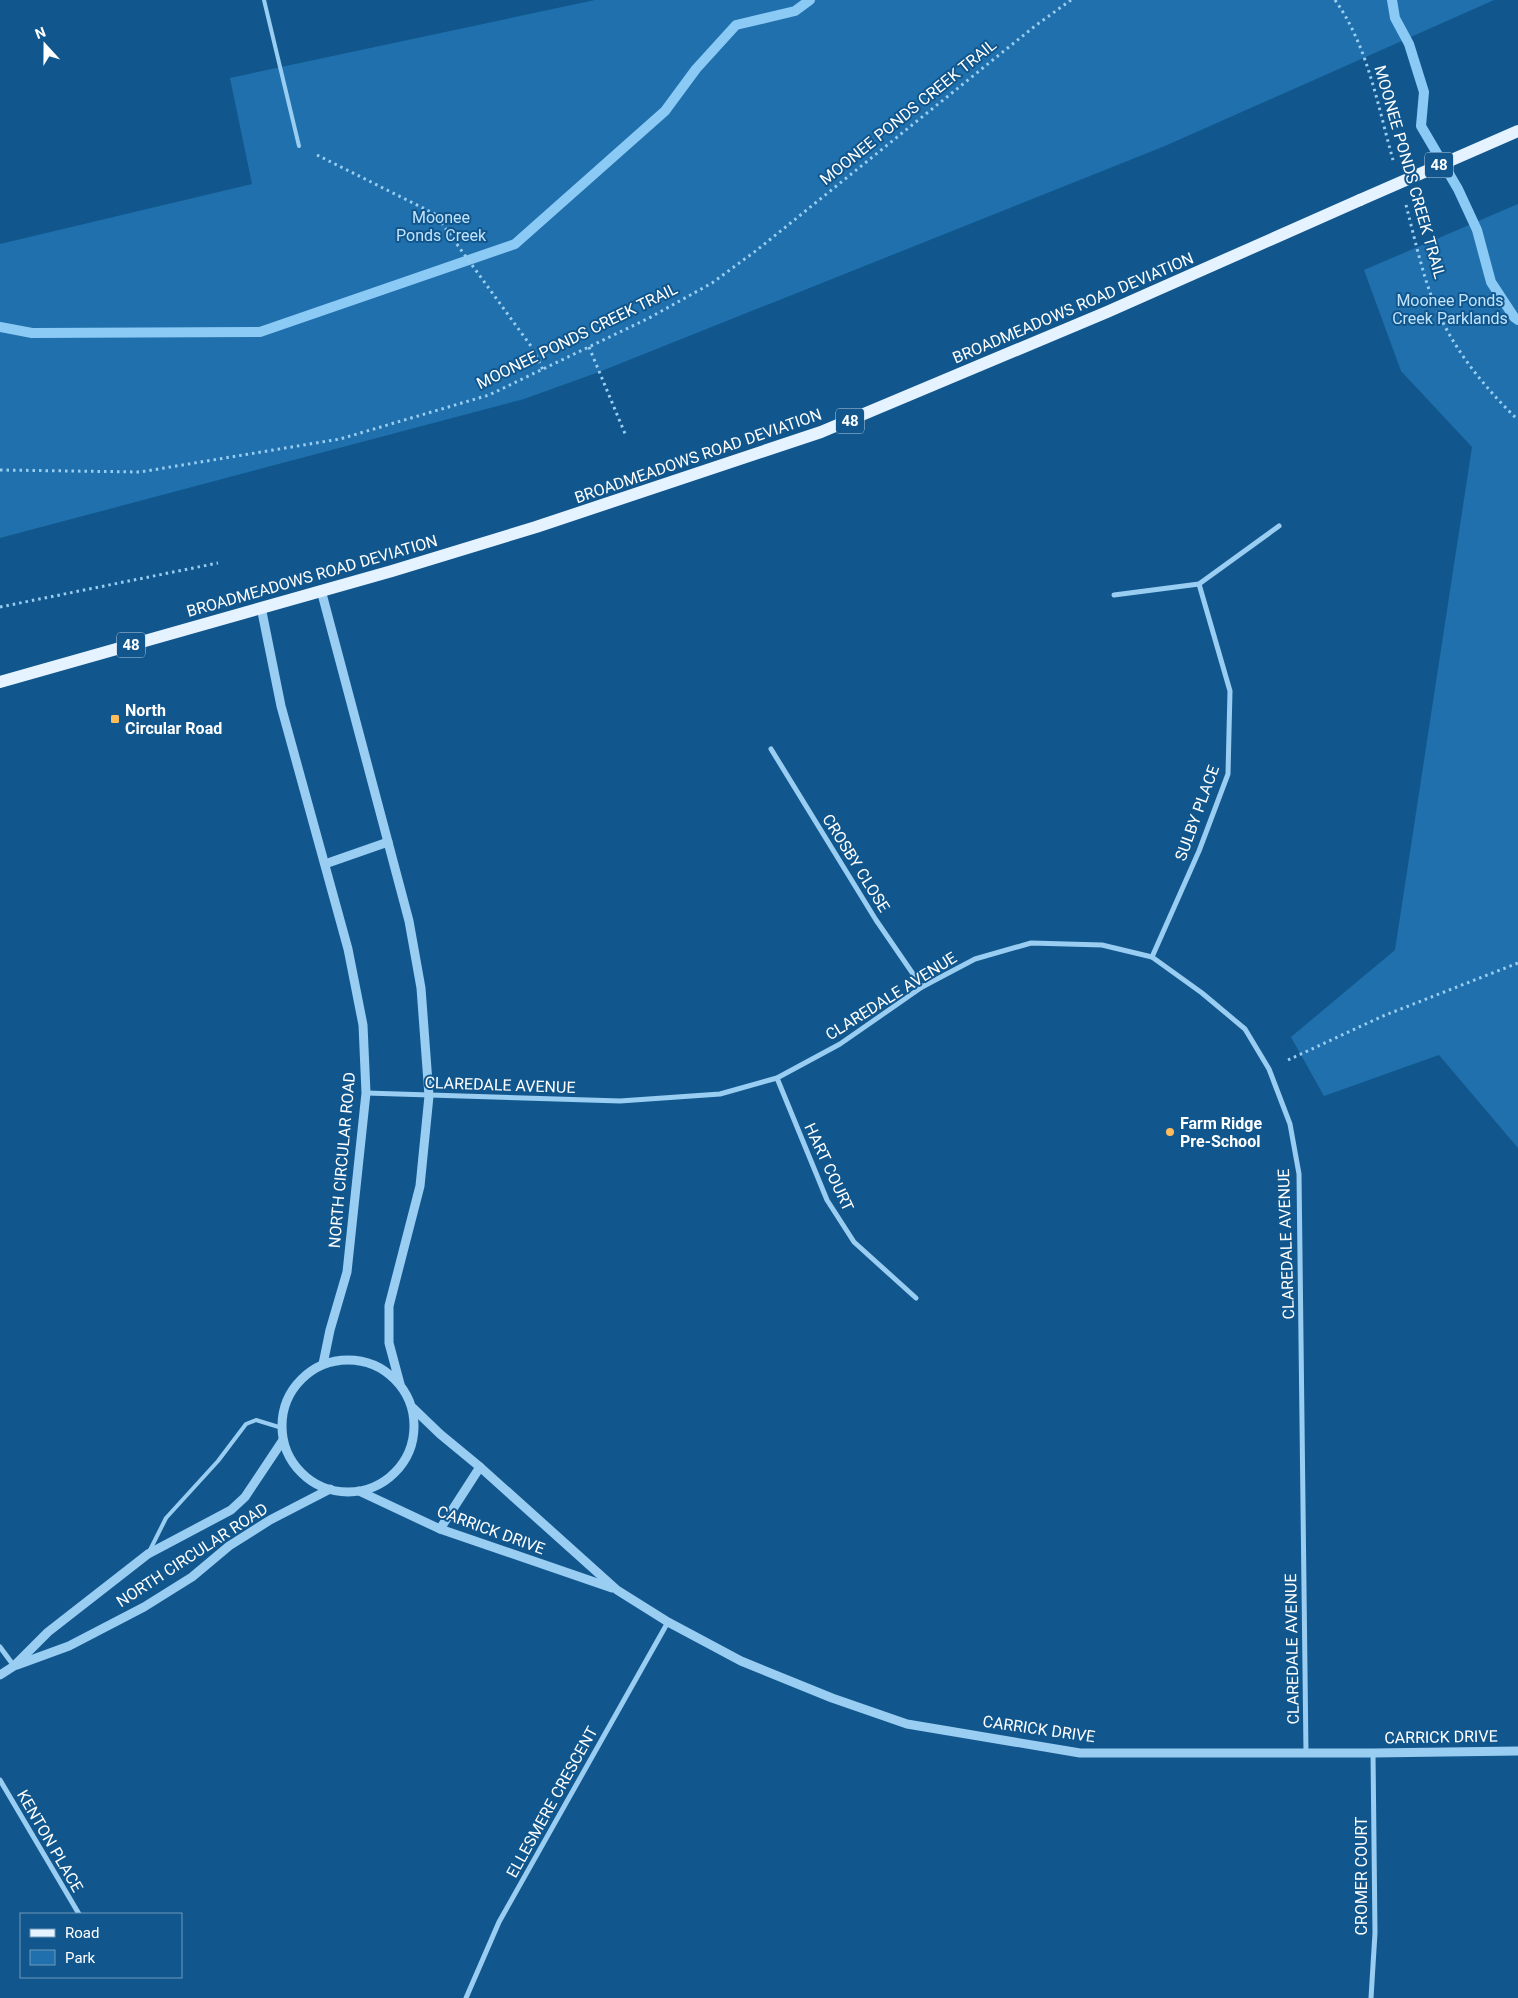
<svg xmlns="http://www.w3.org/2000/svg" width="1518" height="1998" viewBox="0 0 1518 1998" font-family="Roboto,sans-serif">
<rect width="100%" height="100%" fill="#11578e"/>
<g fill="#1f70ac">
<polygon points="595,0 1494,0 1165,146 599,372 524,399 0,538 0,244 252,184 230,78"/>
<polygon points="1518,204 1518,1148 1439,1055 1324,1096 1291,1037 1395,950 1472,447 1401,371 1364,270"/>
</g>
<g fill="none" stroke-linecap="round" stroke-linejoin="round">
<g stroke="#8ccaf6" stroke-width="10">
<polyline points="1392,0 1395,18 1409,44 1424,92 1421,126 1458,189 1477,230 1491,282 1514,317 1518,320"/>
<polyline points="0,327 32,333 260,332 515,244 665,111 696,69 736,25 795,11 810,0"/>
</g>
<g stroke="#9acdf2" stroke-width="3" stroke-dasharray="2.5 4" stroke-linecap="butt">
<path d="M1335 0C1368 46 1378 107 1393 160"/>
<polyline points="317,155 435,214 533,349 543,370"/>
<path d="M1406 205C1414 236 1421 268 1432 298 1450 345 1482 385 1518 420"/>
<polyline points="589,347 626,436"/>
<polyline points="0,470 140,472 340,439 489,395 649,318 712,283 757,250 1035,26 1071,0"/>
<polyline points="0,607 218,563"/>
<polyline points="1288,1060 1383,1016 1518,963"/>
</g>
<g stroke="#9acdf2" stroke-width="4">
<polyline points="264,0 299,146"/>
<polyline points="150,1550 166,1518 218,1461 246,1424 256,1420 282,1428"/>
</g>
<g stroke="#9acdf2" stroke-width="5">
<polyline points="1114,595 1199,584 1279,526"/>
<polyline points="771,749 876,920 922,987"/>
<polyline points="1152,957 1199,851 1228,774 1230,691 1199,584"/>
<polyline points="777,1078 827,1200 854,1242 916,1298"/>
<polyline points="366,1093 620,1101 720,1094 777,1078 840,1044 922,987 975,959 1031,943 1102,945 1152,957 1202,993 1245,1029 1269,1069 1290,1124 1299,1174 1306,1753"/>
<polyline points="0,1647 14,1666"/>
<polyline points="0,1780 79,1914"/>
<polyline points="466,1998 499,1922 668,1622"/>
<polyline points="1371,1998 1375,1933 1373,1753"/>
</g>
<g stroke="#9acdf2" stroke-width="9">
<polyline points="321,590 409,921 421,988 429,1096 420,1186 389,1306 389,1343 400,1384"/>
<polyline points="261,607 281,706 348,949 363,1025 366,1093 347,1272 330,1330 323,1364"/>
<polyline points="325,864 388,842"/>
<circle cx="348" cy="1426" r="66"/>
<polyline points="413,1408 440,1434 480,1467 617,1590 668,1622 741,1661 832,1698 907,1724 1080,1753 1373,1753 1518,1751"/>
<polyline points="359,1491 440,1529 612,1588"/>
<polyline points="440,1529 480,1467"/>
<polyline points="17,1665 69,1646 144,1607 192,1577 229,1546 270,1520 330,1489"/>
<polyline points="0,1675 14,1666 48,1632 148,1554 231,1510 245,1497 283,1440"/>
</g>
<polyline stroke="#e5f2ff" stroke-width="12" points="0,682 392,571 536,527 821,432 1107,312 1360,200"/>
<polyline stroke="#e5f2ff" stroke-width="12" points="1360,200 1518,131"/>
</g>
<g fill="#ffbc5b" stroke="#11578e" stroke-width="2">
<rect x="110" y="714" width="10" height="10" rx="2.5"/>
<circle cx="1170" cy="1132" r="5"/>
</g>
<g text-anchor="middle" dominant-baseline="central" stroke-width="4" stroke-linejoin="round" paint-order="stroke">
<g fill="#11578e" stroke="#b8cddd" stroke-width="1">
<rect x="1425" y="152.5" width="28" height="25" rx="4"/>
<rect x="836" y="408.5" width="28" height="25" rx="4"/>
<rect x="117" y="632.5" width="28" height="25" rx="4"/>
</g>
<g font-size="15" font-weight="bold" fill="#fff">
<text x="1439" y="165">48</text>
<text x="850" y="421">48</text>
<text x="131" y="645">48</text>
</g>
<g font-size="16" fill="#fff" stroke="#11578e">
<text transform="translate(908 112) rotate(-39)">MOONEE PONDS CREEK TRAIL</text>
<text transform="translate(1410 172) rotate(74)">MOONEE PONDS CREEK TRAIL</text>
<text transform="translate(1073 308) rotate(-23)">BROADMEADOWS ROAD DEVIATION</text>
<text transform="translate(577 336) rotate(-26)">MOONEE PONDS CREEK TRAIL</text>
<text transform="translate(698 456) rotate(-19)">BROADMEADOWS ROAD DEVIATION</text>
<text transform="translate(312 576) rotate(-16)">BROADMEADOWS ROAD DEVIATION</text>
<text transform="translate(1197 813) rotate(-70)">SULBY PLACE</text>
<text transform="translate(856 863) rotate(58)">CROSBY CLOSE</text>
<text transform="translate(891 996) rotate(-32)">CLAREDALE AVENUE</text>
<text transform="translate(500 1085) rotate(2)">CLAREDALE AVENUE</text>
<text transform="translate(342 1160) rotate(-85)">NORTH CIRCULAR ROAD</text>
<text transform="translate(829 1167) rotate(65)">HART COURT</text>
<text transform="translate(1286 1244) rotate(-92)">CLAREDALE AVENUE</text>
<text transform="translate(491 1530) rotate(20)">CARRICK DRIVE</text>
<text transform="translate(192 1555) rotate(-33)">NORTH CIRCULAR ROAD</text>
<text transform="translate(1292 1649) rotate(-91)">CLAREDALE AVENUE</text>
<text transform="translate(1039 1729) rotate(8)">CARRICK DRIVE</text>
<text transform="translate(1441 1737) rotate(-1)">CARRICK DRIVE</text>
<text transform="translate(552 1802) rotate(-61)">ELLESMERE CRESCENT</text>
<text transform="translate(50 1841) rotate(60)">KENTON PLACE</text>
<text transform="translate(1361 1876) rotate(-90)">CROMER COURT</text>
</g>
<g font-size="16" fill="#c1e4fd" stroke="#11578e">
<text x="441" y="217">Moonee<tspan x="441" dy="18">Ponds Creek</tspan></text>
<text x="1450" y="300">Moonee Ponds<tspan x="1450" dy="18">Creek Parklands</tspan></text>
</g>
<g font-size="16" font-weight="bold" fill="#fff" stroke="#11578e" text-anchor="start">
<text x="125" y="710">North<tspan x="125" dy="18">Circular Road</tspan></text>
<text x="1180" y="1123">Farm Ridge<tspan x="1180" dy="18">Pre-School</tspan></text>
</g>
</g>
<rect x="20" y="1913" width="162" height="65" fill="#11578e" stroke="#709abb"/>
<rect x="30" y="1929" width="25" height="8" fill="#e5f2ff" stroke="#709abb"/>
<text x="65" y="1938" font-size="15" fill="#ffffff">Road</text>
<rect x="30" y="1950" width="25" height="15" fill="#1f70ac" stroke="#709abb"/>
<text x="65" y="1963" font-size="15" fill="#ffffff">Park</text>
<g transform="translate(45 45) rotate(339)" stroke="#11578e" stroke-width="4" paint-order="stroke">
<path d="M0-4L9 19L0 12L-9 19Z" fill="#ffffff"/>
<text y="-8" font-size="14" font-weight="bold" text-anchor="middle" fill="#ffffff">N</text>
</g>
</svg>
